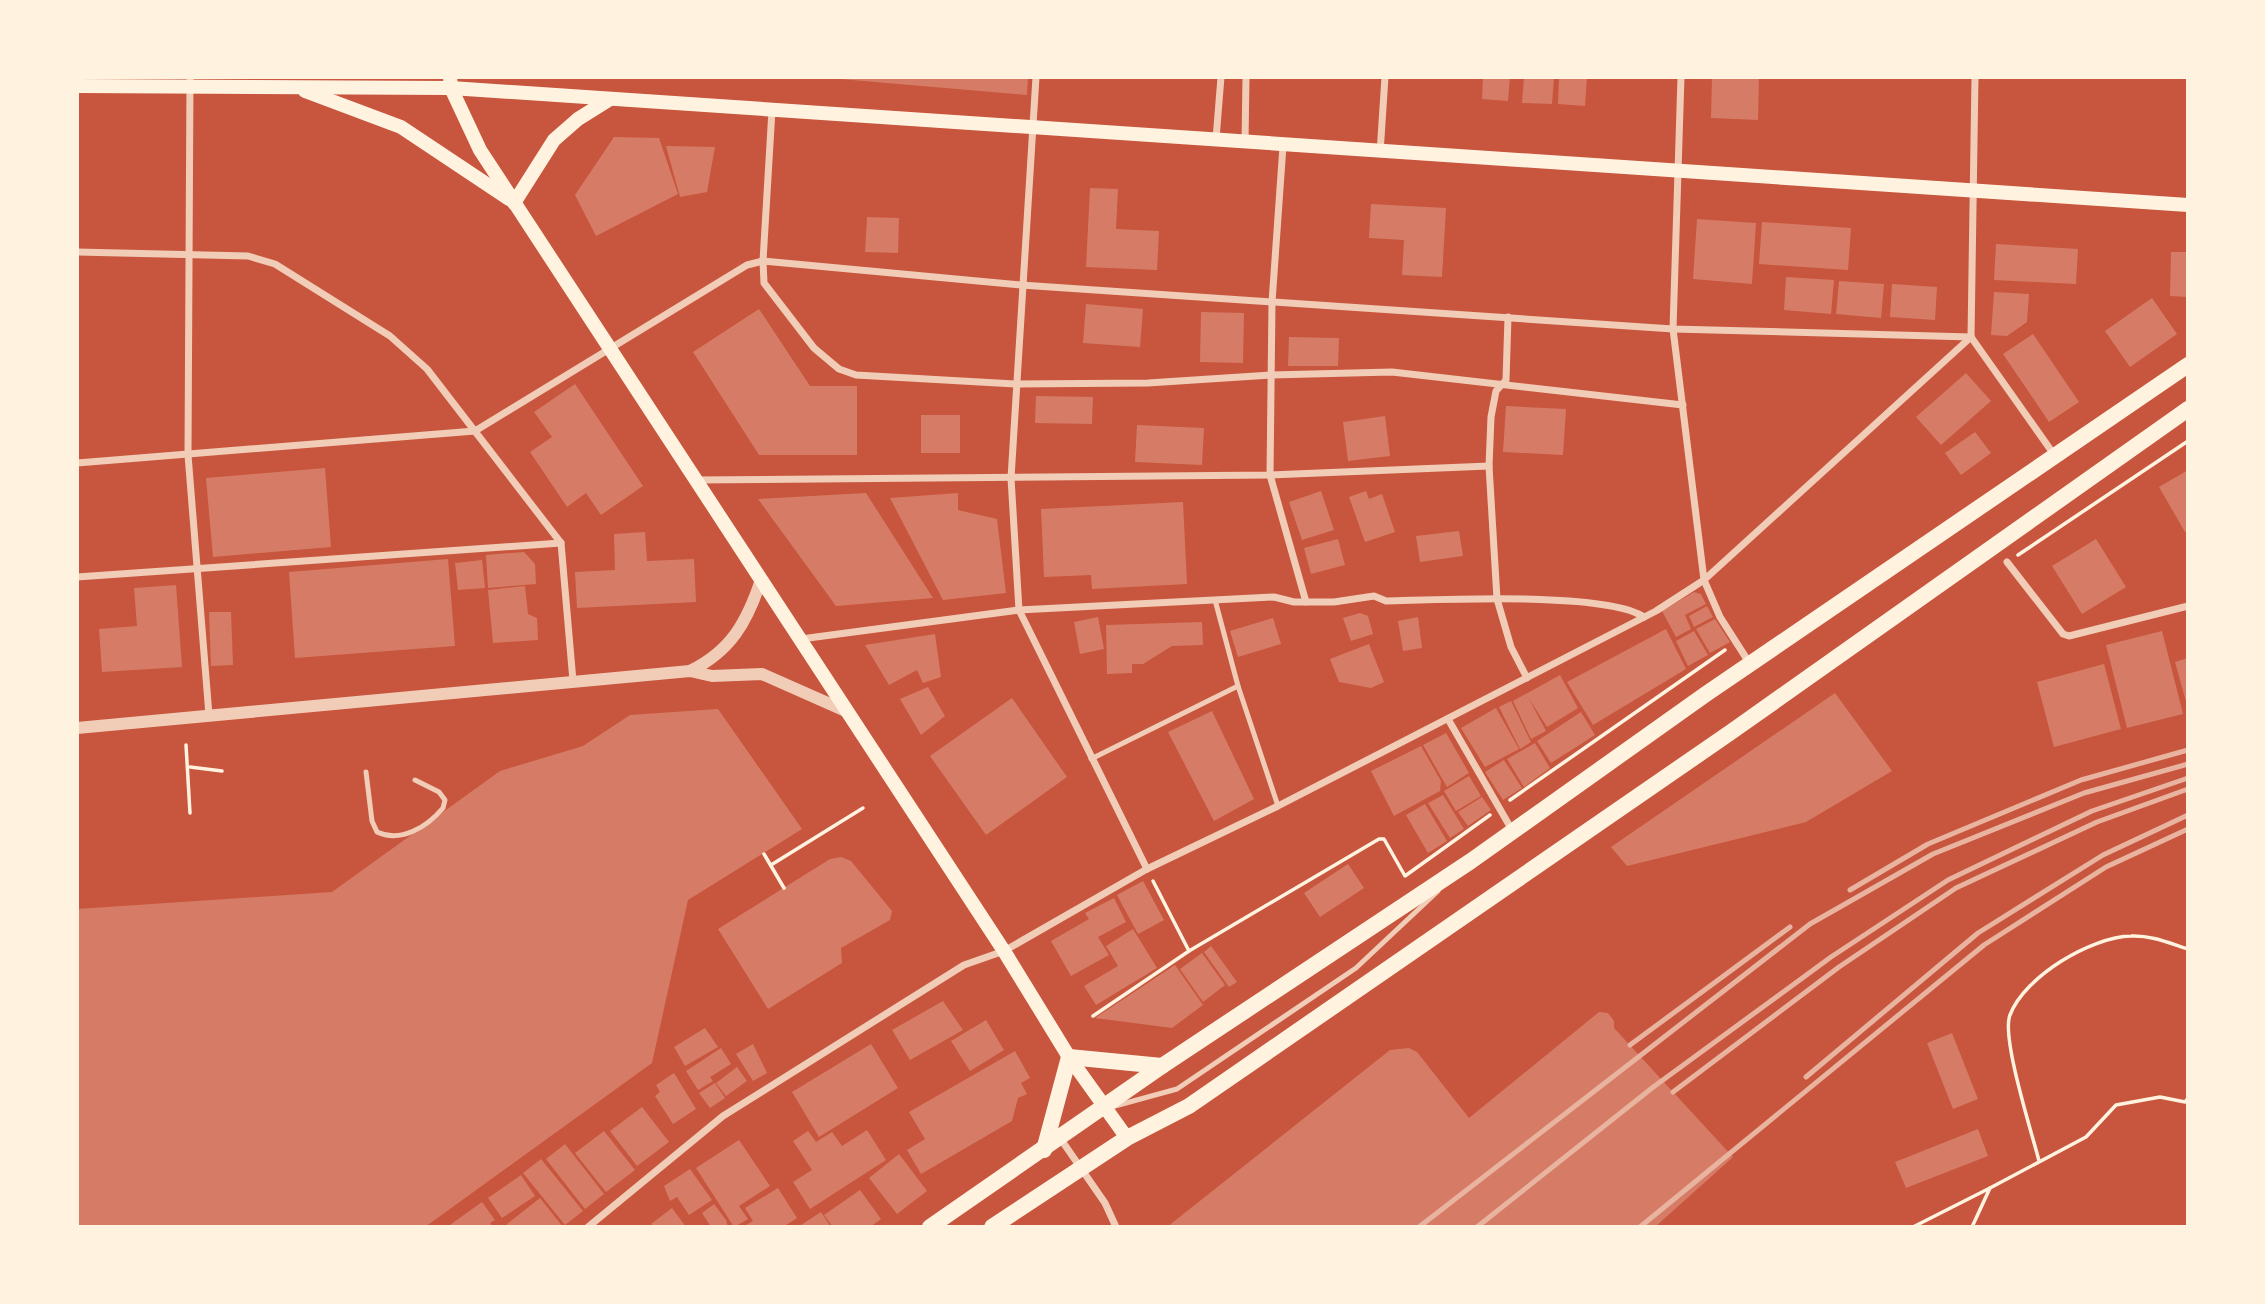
<svg xmlns="http://www.w3.org/2000/svg" width="2265" height="1304" viewBox="0 0 2265 1304" font-family="Manrope,sans-serif">
<rect width="100%" height="100%" fill="#c8553d"/>
<g fill="#d67c66">
<polygon points="817,77 1028,77 1027,95"/>
<polygon points="1483,77 1510,77 1508,101 1482,99"/>
<polygon points="1524,77 1554,77 1552,104 1522,103"/>
<polygon points="1559,77 1587,77 1585,106 1558,104"/>
<polygon points="1712,77 1759,77 1758,120 1711,118"/>
<polygon points="614,137 659,138 678,194 596,236 575,195"/>
<polygon points="666,146 715,147 707,192 680,197"/>
<polygon points="1090,188 1118,189 1116,229 1159,231 1157,270 1086,267"/>
<polygon points="1371,204 1446,208 1442,277 1402,275 1404,240 1369,238"/>
<polygon points="867,217 899,218 898,253 865,252"/>
<polygon points="1697,219 1756,223 1752,284 1693,279"/>
<polygon points="1762,222 1851,228 1848,270 1759,264"/>
<polygon points="1996,244 2078,249 2076,284 1994,280"/>
<polygon points="2171,252 2188,252 2188,297 2170,296"/>
<polygon points="1786,277 1834,280 1831,314 1784,310"/>
<polygon points="1839,281 1884,284 1881,318 1836,314"/>
<polygon points="1892,284 1937,287 1935,320 1890,317"/>
<polygon points="1994,292 2029,294 2027,322 2007,336 1991,335"/>
<polygon points="2152,298 2177,334 2130,367 2105,331"/>
<polygon points="1086,304 1143,309 1140,347 1083,343"/>
<polygon points="759,309 810,386 857,386 857,455 759,455 693,352"/>
<polygon points="1201,312 1244,313 1243,363 1200,362"/>
<polygon points="2033,334 2079,402 2049,422 2003,354"/>
<polygon points="1289,337 1339,338 1338,366 1288,366"/>
<polygon points="1966,373 1991,401 1941,445 1916,417"/>
<polygon points="575,384 643,486 601,515 586,493 567,507 530,452 552,437 534,412"/>
<polygon points="1036,396 1093,397 1092,424 1035,423"/>
<polygon points="1506,406 1566,409 1563,455 1503,452"/>
<rect x="921" y="415" width="39" height="38"/>
<polygon points="1385,416 1390,456 1348,461 1343,422"/>
<polygon points="1137,425 1204,428 1202,465 1135,462"/>
<polygon points="1975,432 1991,453 1961,475 1945,453"/>
<polygon points="325,468 331,547 213,557 206,478"/>
<polygon points="2188,470 2188,530 2185,532 2159,487"/>
<polygon points="1321,491 1334,530 1302,540 1289,502"/>
<polygon points="1366,491 1369,499 1382,494 1395,532 1365,542 1349,497"/>
<polygon points="866,493 933,598 836,606 758,499"/>
<polygon points="958,493 958,510 997,519 1006,593 943,600 890,498"/>
<polygon points="1183,502 1187,584 1092,589 1091,575 1044,577 1041,509"/>
<polygon points="1459,531 1463,556 1420,562 1416,536"/>
<polygon points="645,532 647,561 694,559 696,602 577,608 575,572 615,570 614,534"/>
<polygon points="1338,539 1345,565 1311,574 1304,548"/>
<polygon points="2096,539 2126,587 2082,614 2052,566"/>
<polygon points="524,552 535,564 536,584 488,588 486,555"/>
<polygon points="448,559 455,646 295,658 289,572"/>
<polygon points="482,560 485,588 458,590 455,563"/>
<polygon points="176,585 182,667 102,672 99,629 137,626 134,588"/>
<polygon points="525,586 528,614 537,618 538,640 493,643 488,590"/>
<polygon points="1694,592 1701,594 1706,604 1685,615 1691,629 1676,637 1662,611"/>
<polygon points="1707,606 1713,617 1694,627 1689,616"/>
<polygon points="209,612 231,612 233,665 211,666"/>
<polygon points="1360,613 1368,616 1373,634 1351,641 1343,618"/>
<polygon points="1098,617 1104,649 1080,654 1074,622"/>
<polygon points="1418,617 1422,648 1403,651 1398,621"/>
<polygon points="1273,618 1281,644 1238,657 1230,631"/>
<polygon points="1715,619 1730,642 1710,653 1696,629"/>
<polygon points="1202,622 1203,645 1172,646 1143,664 1132,664 1132,673 1107,674 1106,625"/>
<polygon points="1666,629 1686,669 1593,725 1567,682"/>
<polygon points="1694,631 1708,655 1688,666 1676,641"/>
<polygon points="2162,631 2183,714 2127,728 2106,645"/>
<polygon points="935,634 941,677 923,683 917,670 889,685 865,645"/>
<polygon points="1369,644 1384,682 1371,688 1339,682 1330,659"/>
<polygon points="2188,658 2188,705 2187,705 2175,662"/>
<polygon points="2104,664 2121,729 2054,747 2037,682"/>
<polygon points="1560,675 1578,708 1547,727 1528,697 1546,731 1531,739 1513,701"/>
<polygon points="928,687 945,716 921,735 900,699"/>
<polygon points="1835,693 1892,771 1806,822 1627,866 1611,847"/>
<polygon points="1012,698 1067,777 986,835 930,756"/>
<polygon points="1511,701 1531,742 1520,749 1499,707"/>
<polygon points="1496,708 1519,749 1485,767 1461,728"/>
<polygon points="718,709 802,829 688,900 652,1063 425,1227 77,1227 77,909 332,892 500,771 583,746 630,715"/>
<polygon points="1212,711 1254,799 1214,821 1168,732"/>
<polygon points="1581,712 1595,735 1551,763 1537,741"/>
<polygon points="1446,733 1469,773 1447,787 1423,745"/>
<polygon points="1535,743 1550,768 1524,787 1507,759"/>
<polygon points="1421,746 1441,781 1440,791 1394,816 1371,771"/>
<polygon points="1504,760 1522,788 1503,800 1485,772"/>
<polygon points="1469,776 1481,796 1456,811 1444,791"/>
<polygon points="1443,795 1464,829 1450,838 1428,803"/>
<polygon points="1482,797 1491,810 1468,826 1458,812"/>
<polygon points="1425,804 1447,841 1428,853 1406,815"/>
<polygon points="841,857 851,861 892,911 890,920 841,948 842,963 768,1009 718,929 830,859"/>
<polygon points="1348,864 1364,888 1320,917 1304,893"/>
<polygon points="1143,881 1164,920 1138,934 1117,895"/>
<polygon points="1114,898 1126,922 1098,937 1109,955 1071,976 1051,941 1089,919 1085,913"/>
<polygon points="1133,929 1157,968 1096,1005 1084,986 1118,966 1106,946"/>
<polygon points="1211,946 1237,982 1229,987 1204,952"/>
<polygon points="1202,953 1225,985 1203,1002 1180,969"/>
<polygon points="1175,965 1203,1005 1172,1028 1095,1018"/>
<polygon points="943,1001 963,1030 910,1060 892,1030"/>
<polygon points="1599,1012 1608,1013 1614,1021 1614,1028 1733,1157 1655,1227 1167,1227 1390,1050 1409,1048 1417,1052 1469,1118"/>
<polygon points="986,1020 1004,1050 970,1071 951,1041"/>
<polygon points="705,1028 718,1047 685,1066 674,1047"/>
<polygon points="1952,1033 1978,1099 1953,1109 1927,1043"/>
<polygon points="753,1044 767,1073 753,1081 736,1054"/>
<polygon points="871,1044 898,1088 819,1137 792,1092"/>
<polygon points="721,1048 731,1064 710,1077 713,1081 698,1090 686,1071"/>
<polygon points="1015,1051 1030,1078 1021,1083 1027,1094 1018,1098 1012,1121 921,1174 907,1150 925,1139 909,1112"/>
<polygon points="737,1067 747,1081 726,1096 716,1083"/>
<polygon points="674,1073 696,1109 673,1124 655,1096 660,1092 656,1085"/>
<polygon points="715,1083 725,1098 710,1108 699,1093"/>
<polygon points="642,1107 669,1142 637,1166 610,1131"/>
<polygon points="1978,1129 1988,1156 1906,1188 1895,1162"/>
<polygon points="867,1130 886,1160 810,1209 793,1182 812,1170 793,1141 808,1131 816,1142 832,1132 842,1146"/>
<polygon points="604,1131 635,1170 606,1192 575,1153"/>
<polygon points="739,1140 770,1186 739,1206 748,1219 734,1227 696,1168"/>
<polygon points="565,1144 604,1194 585,1209 546,1159"/>
<polygon points="899,1154 927,1191 897,1214 869,1178"/>
<polygon points="541,1159 583,1211 565,1225 523,1173"/>
<polygon points="690,1169 712,1200 689,1215 677,1197 670,1201 664,1186"/>
<polygon points="521,1175 535,1196 502,1218 488,1198"/>
<polygon points="778,1188 797,1218 783,1227 743,1227 753,1221 745,1208"/>
<polygon points="860,1190 881,1219 870,1227 833,1227 824,1215"/>
<polygon points="540,1198 563,1227 509,1227 507,1224"/>
<polygon points="482,1202 495,1220 490,1223 493,1227 447,1227"/>
<polygon points="714,1204 726,1220 728,1227 711,1227 702,1213"/>
<polygon points="672,1208 686,1227 654,1227 651,1224"/>
<polygon points="821,1212 831,1227 798,1227"/>
</g>
<g fill="none" stroke-linecap="round" stroke-linejoin="round">
<g stroke="#fff3e0" stroke-width="3.5">
<polyline points="2018,555 2188,441"/>
<polyline points="186,745 190,813"/>
<polyline points="190,767 222,771"/>
<polyline points="1510,800 1725,650"/>
<polyline points="764,854 784,888"/>
<polyline points="771,865 863,808"/>
<polyline points="1153,881 1189,951"/>
<polyline points="1093,1016 1189,951 1379,839 1384,839 1405,876 1490,815"/>
<path d="M2039 1161C2032 1133 2001 1037 2010 1015 2025 976 2091 937 2131 936 2151 935 2169 943 2188 949"/>
<polyline points="1990,1188 2086,1137 2116,1105 2160,1097 2185,1102 2188,1098"/>
<polyline points="1913,1227 1990,1188 1972,1227"/>
</g>
<g stroke="#f1ccb7" stroke-width="5">
<polyline points="1215,600 1238,686 1278,806"/>
<polyline points="1091,759 1238,686"/>
<path d="M366 772 372 821 377 832C401 843 427 827 443 808L445 800 439 792 415 780"/>
<polyline points="1115,1106 1177,1089 1356,968 1438,891"/>
</g>
<g stroke="#f1ccb7" stroke-width="7">
<polyline points="190,77 188,455 209,715"/>
<polyline points="1036,77 1011,478 1019,610 1147,869"/>
<polyline points="1681,77 1673,329 1704,580 1720,617 1750,664"/>
<polyline points="772,110 763,261 764,283 814,348 839,369 856,375 1015,384 1148,383 1271,375 1392,372 1683,405"/>
<polyline points="1216,139 1221,77"/>
<polyline points="1245,143 1246,77"/>
<polyline points="1283,146 1272,302 1270,475 1306,602"/>
<polyline points="1380,153 1385,77"/>
<polyline points="77,252 248,256 275,264 390,336 427,369 561,543 573,681"/>
<polyline points="1508,317 1506,380 1496,391 1491,417 1489,466 1497,599 1511,647 1527,678"/>
<polyline points="1971,337 1975,77"/>
<polyline points="1971,337 2055,456"/>
<polyline points="77,463 475,431 747,265 763,261 1021,285 1673,329 1971,337"/>
<polyline points="696,480 1270,475 1489,466"/>
<polyline points="2007,562 2063,634 2069,636 2188,606"/>
<polyline points="77,577 561,543"/>
<path d="M801 639 1019 610 1274 597 1294 602H1334L1374 596 1386 601C1438 600 1606 591 1644 617"/>
<polyline points="1448,719 1512,830"/>
<polyline points="1060,1138 1105,1203 1116,1227"/>
<polyline points="588,1227 723,1116 964,965 1004,951 1147,869 1278,806 1656,611 1704,580 1971,337"/>
</g>
<g stroke="#f1ccb7" stroke-width="12">
<path d="M690 671C731 651 747 622 761 580"/>
<polyline points="77,728 690,671 712,676 762,674 848,712"/>
</g>
<g stroke="#fff3e0" stroke-width="14">
<polyline points="450,77 451,88 480,150 1004,951 1069,1057 1127,1138"/>
<polyline points="77,86 451,88 2188,205"/>
<polyline points="305,91 401,127 509,199"/>
<polyline points="514,203 554,140 578,119 610,99"/>
</g>
<g stroke="#fff3e0" stroke-width="16">
<polyline points="1044,1150 1069,1057 1162,1066"/>
<polyline points="930,1227 1162,1066 1471,861 1706,694 2188,365"/>
<polyline points="992,1227 1127,1138 1189,1106 1731,732 2188,409"/>
</g>
<g stroke="#e9b49f" stroke-width="5">
<polyline points="1850,890 1928,844 2081,780 2188,750"/>
<polyline points="1630,1045 1790,927"/>
<polyline points="1806,1077 1978,933 2103,855 2188,815"/>
<polyline points="1673,1092 1839,967 1956,888 2097,822 2188,789"/>
<polyline points="1419,1227 1810,924 1933,854 2084,793 2188,764"/>
<polyline points="1477,1227 1652,1088 1831,957 1948,880 2092,811 2188,778"/>
<polyline points="1640,1227 1984,945 2106,867 2188,829"/>
</g>
</g>
<rect width="2265" height="1304" fill="none" stroke="#fff3e0" stroke-width="158"/>
</svg>
